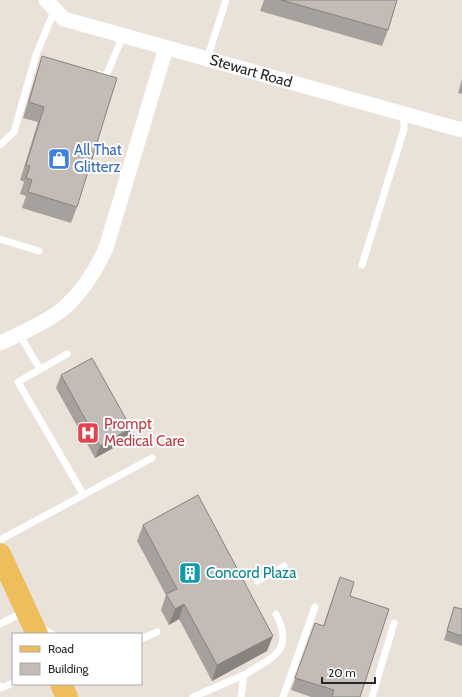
<svg xmlns="http://www.w3.org/2000/svg" width="462" height="697" viewBox="0 0 462 697" font-family="Cabin,sans-serif">
<rect width="100%" height="100%" fill="#eae1d9"/>
<g fill="none" stroke-linecap="round" stroke-linejoin="round">
<g stroke="#fff" stroke-width="7">
<polyline points="207,59 226,0"/>
<polyline points="99,74 106,76 123,36"/>
<polyline points="0,145 14,132 36,55 55,9"/>
<polyline points="0,239 39,251"/>
<polyline points="362,265 404,129 404,114"/>
<polyline points="19,334 40,369"/>
<polyline points="67,354 18,382 83,494"/>
<polyline points="0,540 152,458"/>
<polyline points="257,581 284,566"/>
<polyline points="0,624 24,612"/>
<polyline points="40,627 52,634"/>
<polyline points="141,639 157,632"/>
<polyline points="0,686 1,688 13,683"/>
<polyline points="193,697 244,675"/>
<path d="M241 697 244 675C273 657 295 651 276 614"/>
<polyline points="283,697 315,607"/>
<polyline points="372,697 394,623"/>
</g>
<g stroke="#fff" stroke-width="15">
<polyline points="46,0 64,19 462,130"/>
<path d="M0 343C18 335 50 320 64 308 83 291 96 270 106 248L166 48"/>
</g>
<g stroke="#edbe5b" stroke-width="22">
<polyline points="0,554 37,634"/>
<polyline points="61,684 67,697"/>
</g>
</g>
<g fill="#a7a19d">
<polygon points="264,0 397,0 388,30 382,46 260,11"/>
<polygon points="42,56 77,207 71,223 22,208 26,196 20,194 24,182 20,180 38,122 23,118 37,71"/>
<polygon points="462,79 462,94 458,93"/>
<polygon points="61,375 126,441 95,458 56,388"/>
<polygon points="143,525 267,651 212,681 179,619 169,625 161,610 166,595 137,541"/>
<polygon points="340,577 350,596 360,697 311,697 291,690 315,623 323,626"/>
<polygon points="454,607 462,609 462,646 444,640"/>
</g>
<g fill="#88837f">
<polygon points="131,428 126,441 95,458 100,446"/>
<polygon points="184,604 179,619 169,625 175,609"/>
<polygon points="273,636 267,651 212,681 217,665"/>
</g>
<g fill="#c2bbb6" stroke="#88837f">
<polygon points="281,0 397,0 388,30"/>
<polygon points="42,56 117,78 77,207 28,192 32,180 26,178 30,166 26,165 44,107 29,102"/>
<polygon points="92,358 131,428 100,446 61,375"/>
<polygon points="198,495 273,636 217,665 184,604 175,609 166,594 177,589 143,525"/>
<polygon points="340,577 354,582 350,596 389,609 360,697 332,697 334,690 295,678 315,623 324,626"/>
<polygon points="454,607 462,609 462,636 447,631"/>
</g>
<defs>
<g id="shop-square" transform="scale(1.15)"><rect x="-9" y="-9" width="18" height="18" rx="4" fill="#3f7fe0" stroke="#fff"/><path d="M-5-2.5h2.3a2.7 3.5 0 0 1 5.4 0H5L5.5 6h-11ZM-1.5-2.5h3a1.5 2.3 0 0 0-3 0Z" fill="#fff"/></g>
<g id="hospital-square" transform="scale(1.15)"><rect x="-9" y="-9" width="18" height="18" rx="4" fill="#e0444e" stroke="#fff"/><path d="M-5-5h3v3.5h4V-5h3V5h-3V1.5h-4V5h-3Z" fill="#fff"/></g>
<g id="building-square" transform="scale(1.15)"><rect x="-9" y="-9" width="18" height="18" rx="4" fill="#0f9aa8" stroke="#fff"/><path d="M-4-6H4V6H1V3H-1V6H-4ZM-2.5-4.3h1.7v1.8h-1.7ZM.8-4.3h1.7v1.8H.8ZM-2.5-1h1.7V.8h-1.7ZM.8-1h1.7V.8H.8Z" fill="#fff"/></g>
</defs>
<g fill-rule="evenodd">
<use href="#shop-square" x="59" y="159"/>
<use href="#hospital-square" x="88" y="433"/>
<use href="#building-square" x="190" y="573"/>
</g>
<g text-anchor="middle" dominant-baseline="central" stroke-width="4" stroke-linejoin="round" paint-order="stroke">
<g font-size="15" fill="#282828" stroke="#fff">
<text transform="translate(251 71) rotate(16)">Stewart Road</text>
</g>
<g font-size="15" fill="#366cbe" stroke="#fff" text-anchor="start">
<text x="74" y="150">All That<tspan x="74" dy="17">Glitterz</tspan></text>
</g>
<g font-size="15" fill="#be3a42" stroke="#fff" text-anchor="start">
<text x="104" y="424">Prompt<tspan x="104" dy="17">Medical Care</tspan></text>
</g>
<g font-size="15" fill="#0d838f" stroke="#fff" text-anchor="start">
<text x="206" y="573">Concord Plaza</text>
</g>
</g>
<rect x="12" y="633" width="130" height="52" fill="#ffffff" stroke="#a9a9a9"/>
<rect x="20" y="646" width="20" height="6" fill="#edbe5b" stroke="#a9a9a9"/>
<text x="48" y="653" font-size="12" fill="#282828">Road</text>
<rect x="20" y="663" width="20" height="12" fill="#c2bbb6" stroke="#a9a9a9"/>
<text x="48" y="673" font-size="12" fill="#282828">Building</text>
<path d="M322 677v6h53v-6" fill="none" stroke="#282828" stroke-width="2"/>
<text x="328" y="677" font-size="12" fill="#282828" stroke="#ffffff" stroke-width="3" paint-order="stroke">20 m</text>
</svg>
